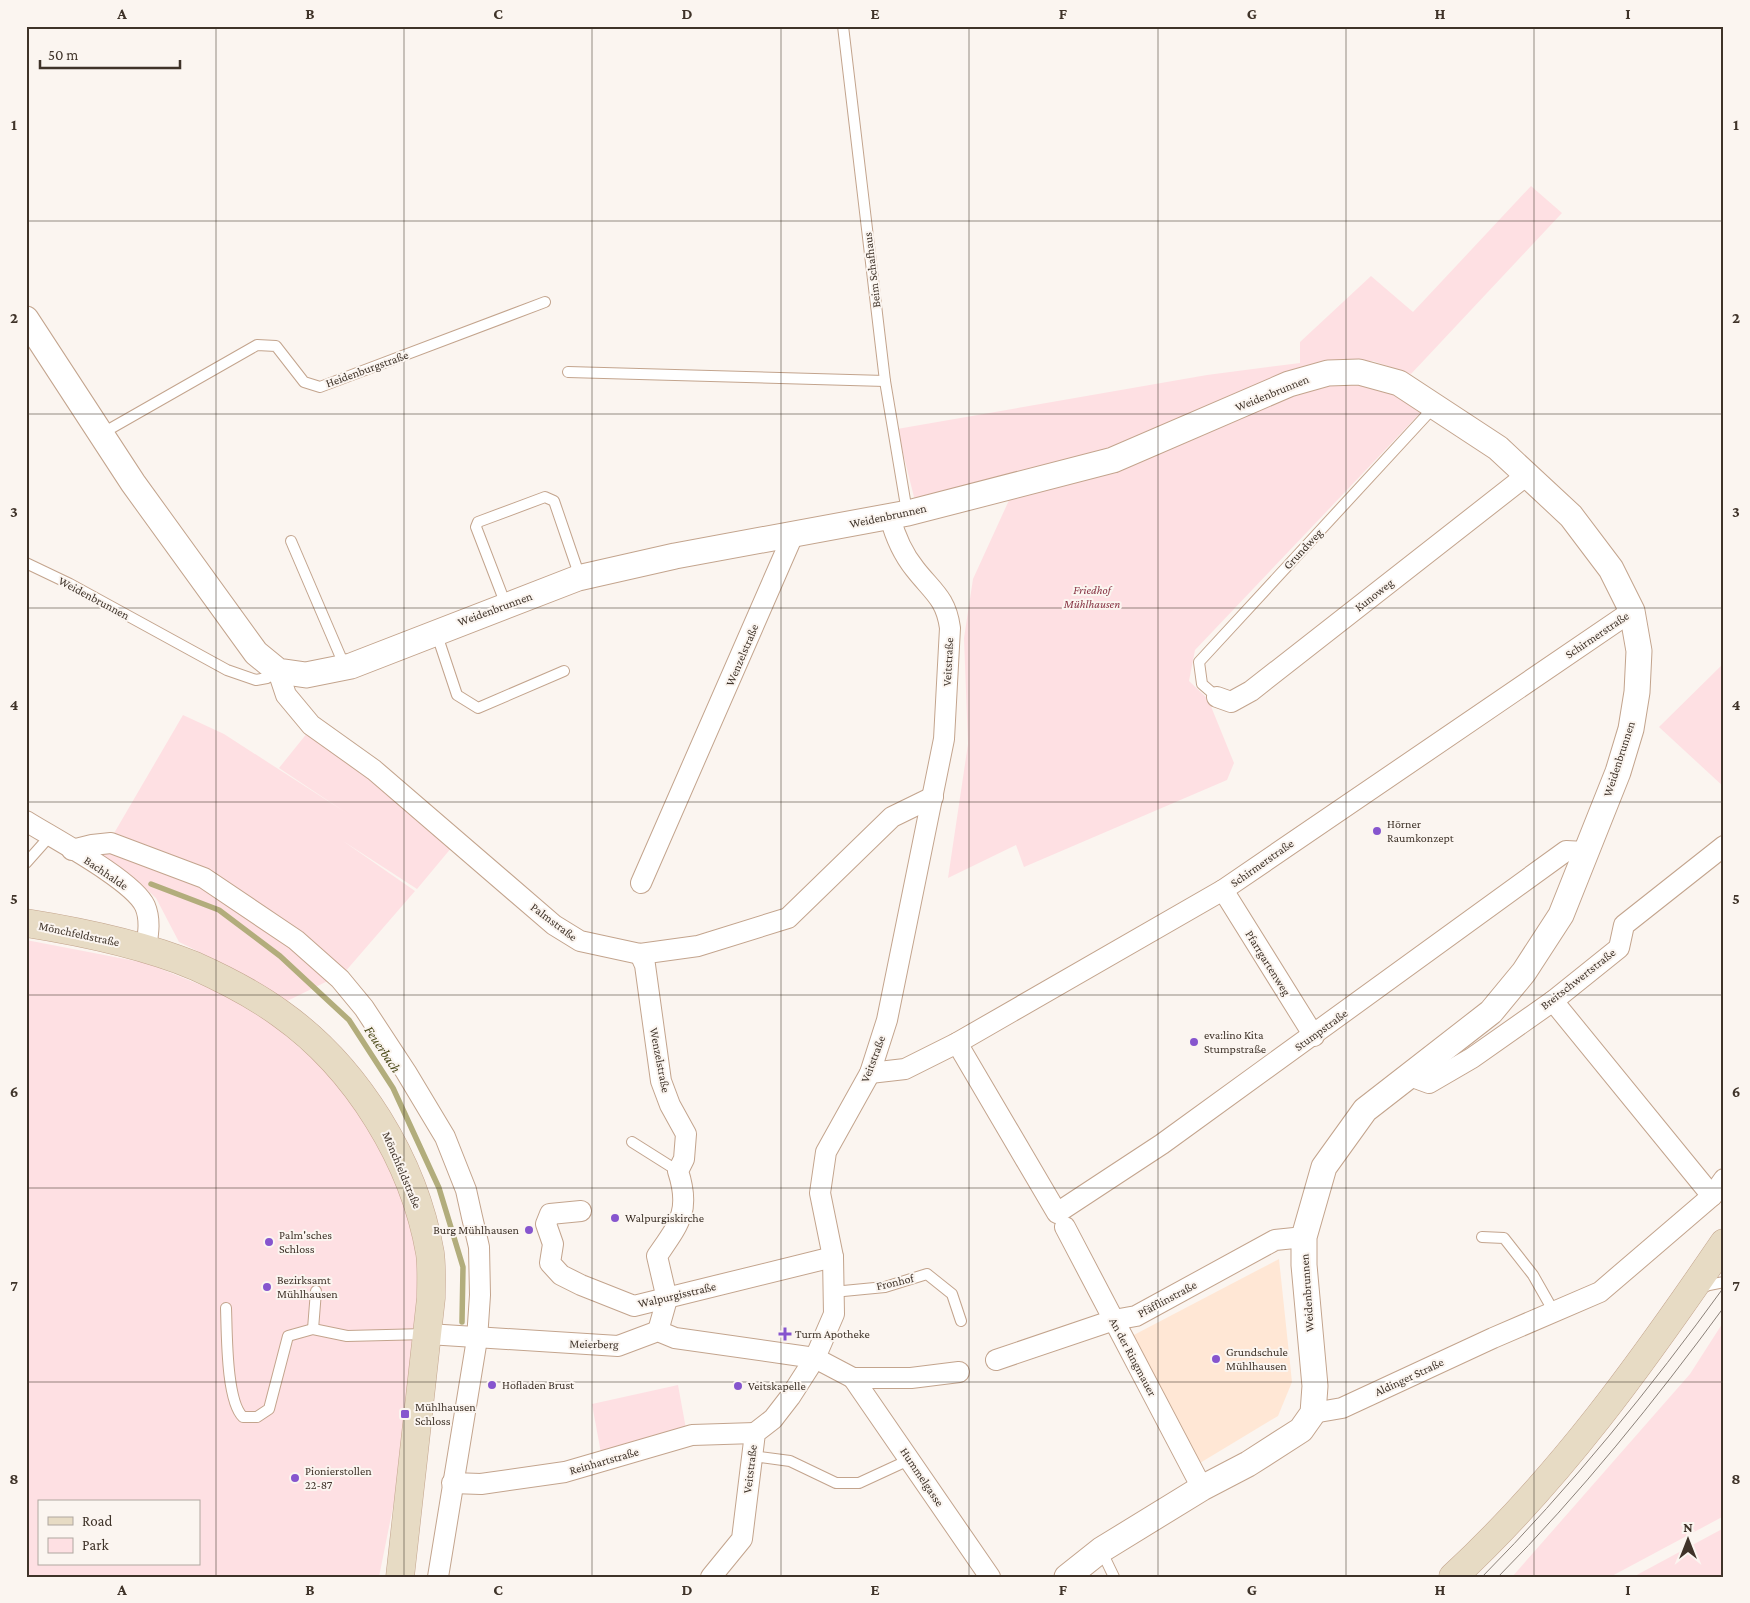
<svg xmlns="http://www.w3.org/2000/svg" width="1750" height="1603" viewBox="0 0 1750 1603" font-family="'Crimson Pro',serif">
<rect width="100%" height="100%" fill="#fbf5f0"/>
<polygon fill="#ffe7d5" points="1279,1259 1292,1382 1278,1416 1195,1466 1130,1337"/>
<g fill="#fee0e3" fill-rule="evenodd">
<polygon points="1531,186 1562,213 1411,374 1373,361 1312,364 1129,445 915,501 897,429 1207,375 1300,363 1300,342 1371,276 1413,312"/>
<polygon points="1358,383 1392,392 1422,411 1195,650 1189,681 1208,699 1234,763 1227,780 1024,867 1016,845 948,878 968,744 964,638 973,579 1010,498 1310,384"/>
<polygon points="1724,663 1724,787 1659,727"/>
<polygon points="183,715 224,734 345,812 279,768 308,732 370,776 452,847 417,889 343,841 415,891 344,973 285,1002 230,967 179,942 156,898 140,883 98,853 113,835"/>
<path d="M26 940 146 963 221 993 275 1026 327 1072 372 1133 403 1199 420 1256 416 1336 408 1377 397 1487 379 1577H26ZM39 1502H199V1564H39Z"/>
<polygon points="1724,1321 1724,1516 1610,1577 1512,1577 1690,1374"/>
<polygon points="678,1385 686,1429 601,1453 592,1404"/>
<polygon points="1724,1528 1722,1577 1633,1577"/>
</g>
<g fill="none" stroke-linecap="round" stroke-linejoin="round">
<polyline stroke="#b2ad7c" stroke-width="5.5" points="151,884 219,910 280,956 349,1020 393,1088 439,1188 463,1267 462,1322"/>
<g stroke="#c3a48d" stroke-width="12">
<g id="service">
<polyline points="843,26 885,381 907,512"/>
<polyline points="568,372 885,381"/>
<polyline points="101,434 257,345 276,346 304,382 320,387 545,302"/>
<polyline points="291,541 345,667"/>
<polyline points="26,563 70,584 227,670 256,680 267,678 277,672"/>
<polyline points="506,605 476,527 478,522 545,497 554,501 580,577"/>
<polyline points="436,632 457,695 478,708 564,671"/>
<polyline points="1217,697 1202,684 1199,662 1435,406"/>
<polyline points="26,863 50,836"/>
<polyline points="632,1142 678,1171"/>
<polyline points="1482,1237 1504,1238 1533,1275 1554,1312"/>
<polyline points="1702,1288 1709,1285 1724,1282"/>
<polyline points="833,1292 885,1287 927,1274 952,1294 961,1321"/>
<path d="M226 1308C227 1332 226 1401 243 1417H257L269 1409 288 1336 313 1329 347 1336 426 1334"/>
<polyline points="313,1329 316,1291"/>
<polyline points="752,1456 790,1461 836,1483 859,1483 911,1459"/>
<polyline points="1101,1550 1114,1577"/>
</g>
</g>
<g stroke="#c3a48d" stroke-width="22">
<g id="minor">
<polyline points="278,671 286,695 311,725 374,770 554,925 580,941 640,954 698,946 788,918 892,817 933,797"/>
<polyline points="1217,697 1231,702 1251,691 1527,475"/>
<path d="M26 821C53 838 133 880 145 906 151 920 148 935 146 948"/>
<polyline points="72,850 92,845 111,843 204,878 296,940 340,979 364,1008 406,1072 445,1137 466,1190 472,1217 479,1247 480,1295 477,1339 438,1577"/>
<polyline points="641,883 793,535"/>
<polyline points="1223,890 1314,1036"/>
<path d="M640 954 645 965 661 1081 670 1105 686 1134 684 1159 678 1171C691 1211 679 1224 657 1256L667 1299 658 1331"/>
<polyline points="1553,1001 1712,1196"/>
<polyline points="957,1043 1057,1213 1162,1144 1566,851 1585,852"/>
<polyline points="870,1073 905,1069 957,1043 1223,890 1632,611"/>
<polyline points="1410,1076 1429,1083 1472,1058 1553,1001 1619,948 1624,925 1724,846"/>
<polyline points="581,1211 550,1214 546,1224 553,1244 550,1263 561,1275 581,1285 634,1306 833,1257"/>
<polyline points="1065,1227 1202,1488"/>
<polyline points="428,1334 618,1346 658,1331 675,1338 815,1358 853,1378 911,1378 959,1372"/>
<polyline points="996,1360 1114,1320 1136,1316 1275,1240 1304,1237"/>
<polyline points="853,1378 990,1577"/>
<polyline points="1313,1413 1342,1408 1493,1338 1600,1292 1712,1196 1724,1179"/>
<polyline points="452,1483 481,1484 565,1472 692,1435 755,1433"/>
<path d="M711 1577 742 1539 755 1433 773 1419 790 1397 815 1358 834 1314 833 1257 820 1193 826 1152 870 1073 887 1020 944 739 950 628C946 598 932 591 915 569 902 553 895 536 890 517"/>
</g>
</g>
<g stroke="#c3a48d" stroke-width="27">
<polyline id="tertiary" points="26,319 133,483 256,653 278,671 306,675 351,666 578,578 675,556 908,513 1113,460 1289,384 1328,373 1359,372 1399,383 1498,448 1571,516 1611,569 1632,611 1639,651 1637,692 1631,729 1618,772 1561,915 1524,972 1491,1012 1365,1110 1324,1167 1304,1237 1304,1265 1315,1386 1313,1413 1301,1430 1248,1464 1202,1488 1101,1550 1067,1577"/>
</g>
<g stroke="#c3a48d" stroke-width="29">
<g id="secondary">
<path d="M26 923C83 932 142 944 195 966 224 979 255 995 281 1014 357 1068 414 1161 430 1253 432 1267 431 1283 431 1298L400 1577"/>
<path d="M1453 1577C1560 1478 1642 1363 1724 1243"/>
</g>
</g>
<use href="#service" stroke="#fff" stroke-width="10"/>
<use href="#minor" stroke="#fff" stroke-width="20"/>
<use href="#tertiary" stroke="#fff" stroke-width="25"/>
<use href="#secondary" stroke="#e7dbc4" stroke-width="28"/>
<g stroke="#8b8179" stroke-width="1">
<path d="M1482 1577C1570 1488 1650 1389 1724 1287"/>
<path d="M1498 1577C1580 1494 1655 1401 1724 1307"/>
</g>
</g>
<path fill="none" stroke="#3f3329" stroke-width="1" stroke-opacity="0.55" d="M216 26V1577M404 26V1577M592 26V1577M781 26V1577M969 26V1577M1158 26V1577M1346 26V1577M1534 26V1577M26 221H1724M26 414H1724M26 608H1724M26 802H1724M26 995H1724M26 1188H1724M26 1382H1724"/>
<g fill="#8655ce" stroke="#fbf5f0" stroke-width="2">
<circle cx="1377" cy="831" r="5"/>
<circle cx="1194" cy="1042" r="5"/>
<circle cx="615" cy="1218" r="5"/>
<circle cx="529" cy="1230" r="5"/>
<circle cx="269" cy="1242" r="5"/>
<circle cx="267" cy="1287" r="5"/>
<path d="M782.5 1326.5h5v5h5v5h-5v5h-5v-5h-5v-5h5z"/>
<circle cx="1216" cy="1359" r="5"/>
<circle cx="492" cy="1385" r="5"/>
<circle cx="738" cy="1386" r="5"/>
<rect x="400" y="1409" width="10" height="10" rx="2.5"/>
<circle cx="295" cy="1478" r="5"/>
</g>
<g text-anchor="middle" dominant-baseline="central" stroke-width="4" stroke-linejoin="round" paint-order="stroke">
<g font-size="12" fill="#3f3329" stroke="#fbf5f0">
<text transform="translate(872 270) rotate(-97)">Beim Schafhaus</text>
<text transform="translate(367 369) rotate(-20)">Heidenburgstraße</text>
<text transform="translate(1272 393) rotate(-22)">Weidenbrunnen</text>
<text transform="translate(888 516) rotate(-12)">Weidenbrunnen</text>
<text transform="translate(1303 549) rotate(-47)">Grundweg</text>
<text transform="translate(1374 595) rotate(-38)">Kunoweg</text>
<text transform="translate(94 598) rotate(28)">Weidenbrunnen</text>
<text transform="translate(495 609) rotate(-20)">Weidenbrunnen</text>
<text transform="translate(1597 635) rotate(-34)">Schirmerstraße</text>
<text transform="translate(742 655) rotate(-67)">Wenzelstraße</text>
<text transform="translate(948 662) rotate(-87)">Veitstraße</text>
<text transform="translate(1619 759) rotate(-72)">Weidenbrunnen</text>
<text transform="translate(1262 863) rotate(-35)">Schirmerstraße</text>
<text transform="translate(106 873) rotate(34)">Bachhalde</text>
<text transform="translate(554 922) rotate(37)">Palmstraße</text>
<text transform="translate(79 934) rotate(12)">Mönchfeldstraße</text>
<text transform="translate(1268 963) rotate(58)">Pfarrgartenweg</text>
<text transform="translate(1578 979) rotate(-38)">Breitschwertstraße</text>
<text transform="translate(1321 1030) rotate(-36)">Stumpstraße</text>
<text transform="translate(873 1059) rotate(-69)">Veitstraße</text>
<text transform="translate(660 1060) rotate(79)">Wenzelstraße</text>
<text transform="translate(402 1170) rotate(67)">Mönchfeldstraße</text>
<text transform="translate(895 1282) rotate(-13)">Fronhof</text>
<text transform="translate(1307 1293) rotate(-94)">Weidenbrunnen</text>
<text transform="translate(677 1295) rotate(-13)">Walpurgisstraße</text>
<text transform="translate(1167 1299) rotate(-28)">Pfäfflinstraße</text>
<text transform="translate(594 1344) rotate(1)">Meierberg</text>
<text transform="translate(1133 1357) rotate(62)">An der Ringmauer</text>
<text transform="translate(1409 1377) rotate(-25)">Aldinger Straße</text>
<text transform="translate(604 1461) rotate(-16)">Reinhartstraße</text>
<text transform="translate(750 1469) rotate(-83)">Veitstraße</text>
<text transform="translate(922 1477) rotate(56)">Hummelgasse</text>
</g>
<g font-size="12" font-style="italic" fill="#873444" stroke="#fbf5f0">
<text x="1092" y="590">Friedhof<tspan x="1092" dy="14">Mühlhausen</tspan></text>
</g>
<g font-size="12" fill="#3f3329" stroke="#fbf5f0" text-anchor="start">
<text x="1387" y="824">Hörner<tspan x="1387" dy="14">Raumkonzept</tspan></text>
<text x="1204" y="1035">eva:lino Kita<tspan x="1204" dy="14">Stumpstraße</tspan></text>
<text x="625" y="1218">Walpurgiskirche</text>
<text x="519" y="1230" text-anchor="end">Burg Mühlhausen</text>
<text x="279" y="1235">Palm'sches<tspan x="279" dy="14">Schloss</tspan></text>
<text x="277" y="1280">Bezirksamt<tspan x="277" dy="14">Mühlhausen</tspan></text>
<text x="795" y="1334">Turm Apotheke</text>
<text x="1226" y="1352">Grundschule<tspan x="1226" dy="14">Mühlhausen</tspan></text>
<text x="502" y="1385">Hofladen Brust</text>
<text x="748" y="1386">Veitskapelle</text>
<text x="415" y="1407">Mühlhausen<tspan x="415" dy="14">Schloss</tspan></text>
<text x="305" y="1471">Pionierstollen<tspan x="305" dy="14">22-87</tspan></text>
</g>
<g font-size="14" font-style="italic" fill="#4b4918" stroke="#fbf5f0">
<text transform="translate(383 1049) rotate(56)">Feuerbach</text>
</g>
</g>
<rect width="1750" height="1603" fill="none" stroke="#fbf5f0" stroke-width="55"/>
<rect x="38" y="1500" width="162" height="65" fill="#fbf5f0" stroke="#b0a7a0"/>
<rect x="48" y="1517" width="25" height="8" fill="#e7dbc4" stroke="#b0a7a0"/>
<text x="82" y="1526" font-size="15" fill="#3f3329">Road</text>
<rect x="48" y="1538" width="25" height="15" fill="#fee0e3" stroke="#b0a7a0"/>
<text x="82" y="1550" font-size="15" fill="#3f3329">Park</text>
<g transform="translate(1688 1540)" stroke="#fbf5f0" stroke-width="4" paint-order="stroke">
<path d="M0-4L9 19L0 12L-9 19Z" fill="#3f3329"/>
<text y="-8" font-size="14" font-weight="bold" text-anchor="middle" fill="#3f3329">N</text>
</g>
<path d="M40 60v8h140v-8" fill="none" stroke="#3f3329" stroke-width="2.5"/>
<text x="48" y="60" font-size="15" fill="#3f3329" stroke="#fbf5f0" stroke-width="4" paint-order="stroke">50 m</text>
<rect x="28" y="28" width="1694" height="1548" fill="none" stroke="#3f3329" stroke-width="2"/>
<g font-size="16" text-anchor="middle" font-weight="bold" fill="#3f3329">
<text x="122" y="19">A</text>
<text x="310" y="19">B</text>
<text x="498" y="19">C</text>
<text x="687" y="19">D</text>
<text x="875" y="19">E</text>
<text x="1063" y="19">F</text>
<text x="1252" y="19">G</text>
<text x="1440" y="19">H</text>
<text x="1628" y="19">I</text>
<text x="14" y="130">1</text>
<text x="1736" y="130">1</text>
<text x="14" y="323">2</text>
<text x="1736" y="323">2</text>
<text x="14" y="517">3</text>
<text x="1736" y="517">3</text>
<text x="14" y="710">4</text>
<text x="1736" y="710">4</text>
<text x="14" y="904">5</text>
<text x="1736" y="904">5</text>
<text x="14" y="1097">6</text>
<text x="1736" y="1097">6</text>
<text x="14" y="1291">7</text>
<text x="1736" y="1291">7</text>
<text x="14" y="1484">8</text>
<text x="1736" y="1484">8</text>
<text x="122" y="1595">A</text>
<text x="310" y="1595">B</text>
<text x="498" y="1595">C</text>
<text x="687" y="1595">D</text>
<text x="875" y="1595">E</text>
<text x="1063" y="1595">F</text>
<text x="1252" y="1595">G</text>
<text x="1440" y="1595">H</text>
<text x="1628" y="1595">I</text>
</g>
</svg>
